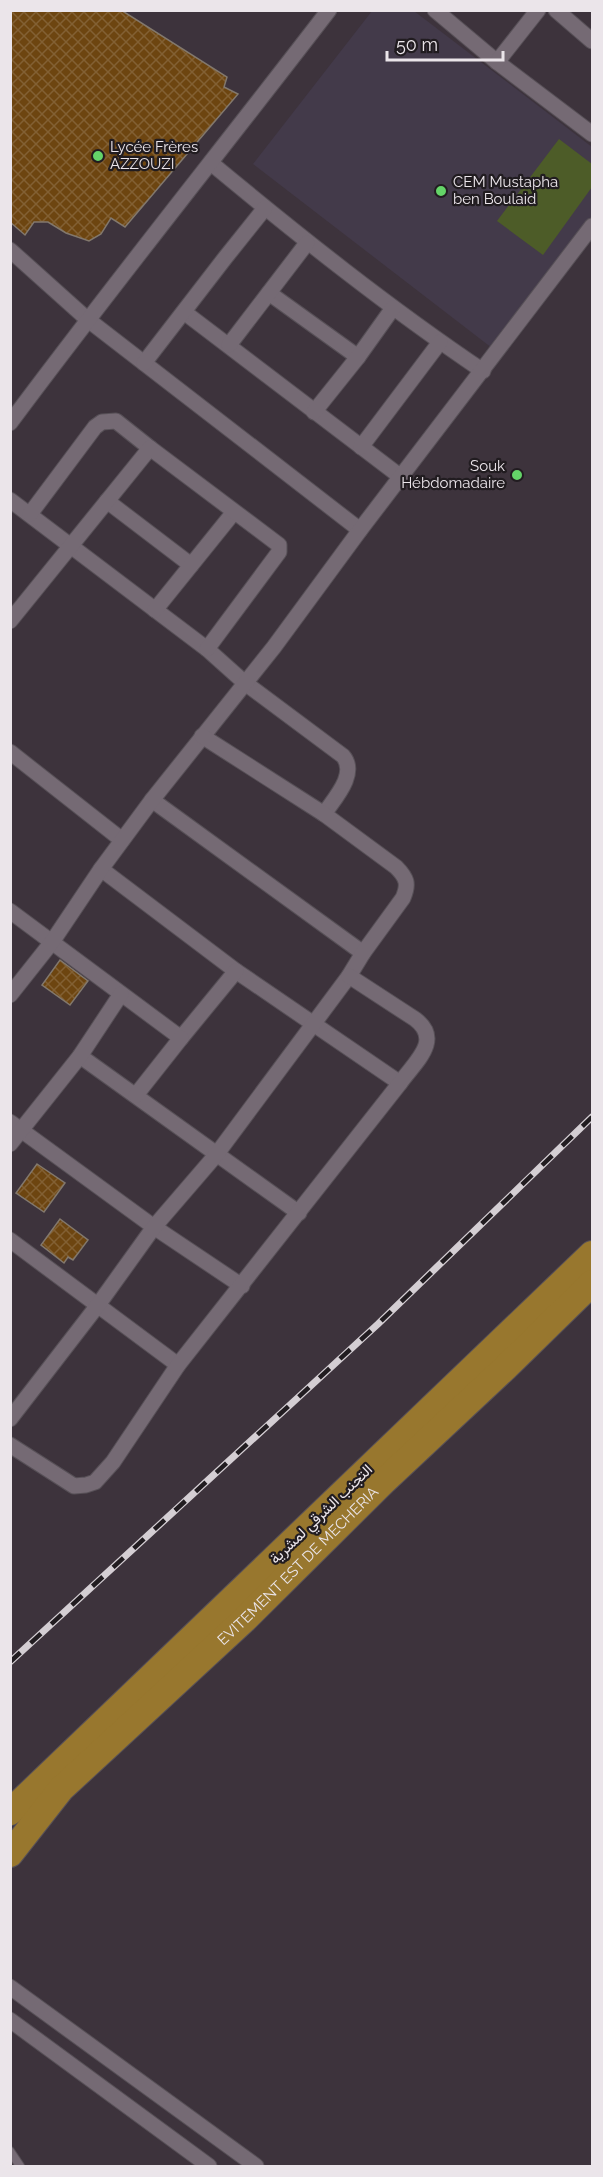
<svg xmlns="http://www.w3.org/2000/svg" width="603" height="2177" viewBox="0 0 603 2177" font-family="Raleway,Vazirmatn,sans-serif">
<defs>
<pattern id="building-cross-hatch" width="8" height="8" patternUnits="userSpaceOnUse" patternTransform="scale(1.5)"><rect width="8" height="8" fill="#6d4510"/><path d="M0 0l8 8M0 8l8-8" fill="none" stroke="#826033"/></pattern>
</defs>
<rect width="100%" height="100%" fill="#3d333c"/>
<polygon fill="#433a4a" points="372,11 414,11 592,147 592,218 492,348 253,164"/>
<polygon fill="#4d5c28" points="559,139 592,164 592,187 543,255 497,221"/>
<g fill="url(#building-cross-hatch)" stroke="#82786d" stroke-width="1.5">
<polygon points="10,10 121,10 227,77 224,87 238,94 125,227 111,218 101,234 89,241 66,233 48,222 34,222 25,235 10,222"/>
<polygon points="60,960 88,981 70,1005 42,985"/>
<polygon points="37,1164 65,1183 44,1212 16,1193"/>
<polygon points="60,1219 88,1240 73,1260 68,1257 64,1263 41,1245"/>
</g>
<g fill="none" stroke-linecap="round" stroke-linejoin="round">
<g stroke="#575057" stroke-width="10">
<polyline id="service" points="10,2151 20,2166"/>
</g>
<g stroke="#575057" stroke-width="17">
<g id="minor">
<polyline points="435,10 497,62 592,134"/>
<polyline points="556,10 592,41"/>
<polyline points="497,62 538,10"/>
<path d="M211 163C299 236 388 307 483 371"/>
<polyline points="10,250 87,319 360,530"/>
<polyline points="269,293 358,357"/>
<polyline points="184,312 401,477"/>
<polyline points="229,345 307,243"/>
<polyline points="144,363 225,258 265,208"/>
<polyline points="314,412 358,357 393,308"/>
<path d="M10 423C114 283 223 148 329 10"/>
<polyline points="361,447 440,342"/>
<path d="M10 500 207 649 245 683 343 756C358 774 334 799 324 814"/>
<polyline points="107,501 191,565"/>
<polyline points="30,514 95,427 102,422 116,421 150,448"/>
<polyline points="155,610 234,512"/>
<polyline points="10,621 150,448 279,545 279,552 207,649"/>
<polyline points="10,752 122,840"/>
<polyline points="152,800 363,953"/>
<polyline points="101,869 236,971 400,1083"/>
<polyline points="10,911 181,1038 236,971"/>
<polyline points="10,995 52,942 101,869 152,800 274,647 360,530 592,226"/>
<polyline points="80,1056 299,1213"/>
<polyline points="136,1095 181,1038"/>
<polyline points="10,1122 154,1227 242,1286"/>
<polyline points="10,1144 80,1056 121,994"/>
<polyline points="10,1240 178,1365"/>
<path d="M10 1419 98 1305 154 1227 216 1155 349 976 363 953 403 898C409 884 407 878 396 867L324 814 202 736"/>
<path d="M10 1445 74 1486 86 1485 95 1482 113 1462 178 1365 400 1083C415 1062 443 1040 415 1019L349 976"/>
<polyline points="10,1987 256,2166"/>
<polyline points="10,2020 209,2166"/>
</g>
</g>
<g stroke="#575057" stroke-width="28">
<g id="trunk">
<polyline points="10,1812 592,1254"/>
<path id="s1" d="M10 1854 61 1789 244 1620 382 1483 506 1367 592 1283"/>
</g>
</g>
<use href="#service" stroke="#756a74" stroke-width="8"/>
<use href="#minor" stroke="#756a74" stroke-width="15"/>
<use href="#trunk" stroke="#98772e" stroke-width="26"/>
<g stroke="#d4ced3" stroke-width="7">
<polyline id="rail" points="10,1662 378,1324 592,1117"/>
</g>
<use href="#rail" stroke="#211c20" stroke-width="4.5" stroke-dasharray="14" stroke-linecap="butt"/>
</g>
<g fill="#64d468" stroke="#211c20" stroke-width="2">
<circle cx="98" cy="156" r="6"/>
<circle cx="441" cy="191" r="6"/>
<circle cx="517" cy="475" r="6"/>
</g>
<g text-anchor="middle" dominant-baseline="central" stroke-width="4.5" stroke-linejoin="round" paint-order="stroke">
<g font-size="15" fill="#ebe5ea" stroke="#211c20" text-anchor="start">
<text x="110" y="147">Lycée Frères<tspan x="110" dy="17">AZZOUZI</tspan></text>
<text x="453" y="182">CEM Mustapha<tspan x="453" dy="17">ben Boulaid</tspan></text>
<text x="505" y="466" text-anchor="end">Souk<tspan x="505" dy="17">Hébdomadaire</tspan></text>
</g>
<g font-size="15" fill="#ebe5ea" stroke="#211c20">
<text transform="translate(321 1514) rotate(-44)">التجنب الشرقي لمشرية</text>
<text stroke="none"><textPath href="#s1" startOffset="408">EVITEMENT EST DE MECHERIA</textPath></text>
</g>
</g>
<rect width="603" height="2177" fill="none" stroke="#ebe5ea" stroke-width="24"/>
<path d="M387 51v9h116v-9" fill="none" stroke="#ebe5ea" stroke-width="3"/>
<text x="396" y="51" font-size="18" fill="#ebe5ea" stroke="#211c20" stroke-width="4.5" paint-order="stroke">50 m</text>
</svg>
